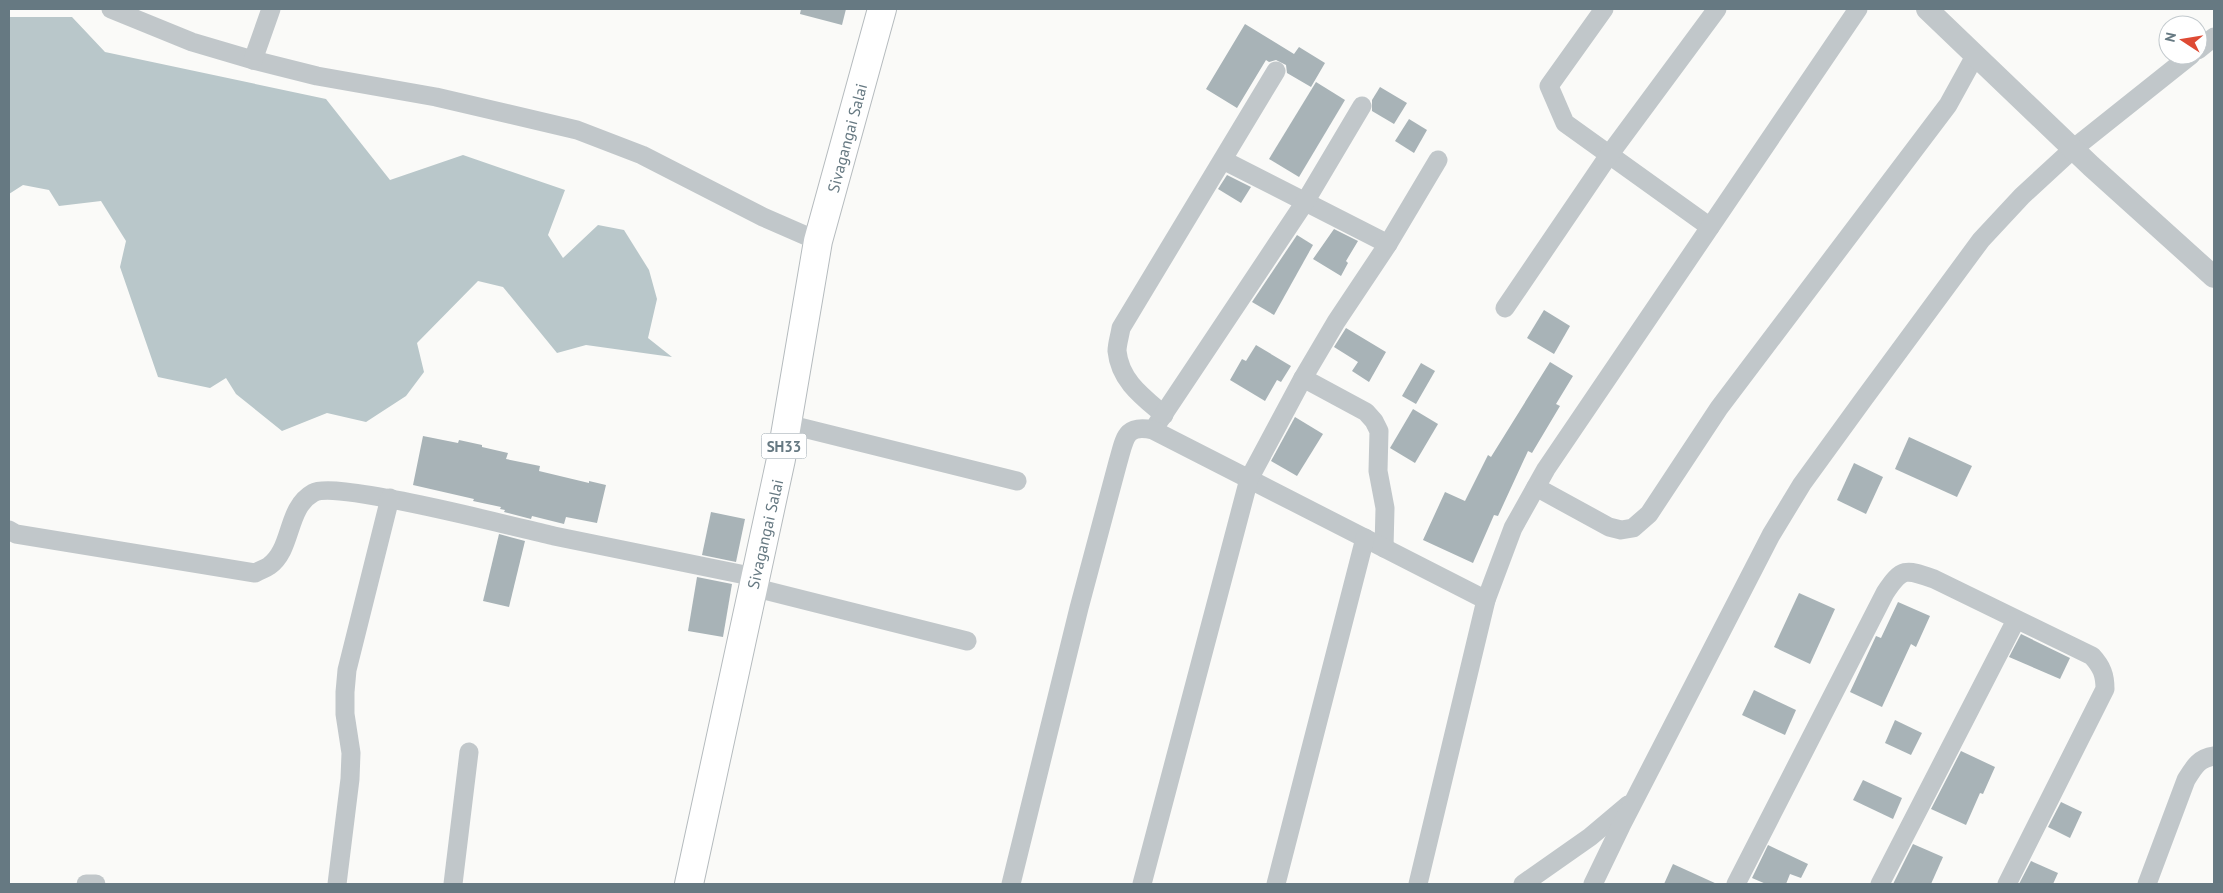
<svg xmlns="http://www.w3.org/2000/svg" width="2223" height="893" viewBox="0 0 2223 893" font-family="'PT Sans',sans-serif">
<rect width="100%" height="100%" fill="#fafaf8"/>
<polygon fill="#b9c7ca" points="9,17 72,17 105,52 326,99 390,180 463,155 565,190 548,235 563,258 598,225 624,230 649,270 657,299 648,338 672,357 586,345 557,353 503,287 478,281 417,343 424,372 406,396 366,422 327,413 282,431 236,394 226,378 210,388 158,377 120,267 126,241 101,201 59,206 49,190 23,185 9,194"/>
<g fill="#a8b3b7">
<polygon points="801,9 846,9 842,25 800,14"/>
<polygon points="1245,24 1294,54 1299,47 1325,63 1311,87 1287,73 1286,65 1276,60 1269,62 1266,60 1237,108 1206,89"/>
<polygon points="1316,82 1345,100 1299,177 1269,159"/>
<polygon points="1380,87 1407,103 1394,124 1372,111 1372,100"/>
<polygon points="1409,119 1427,130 1414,153 1395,141"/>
<polygon points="1227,175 1251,187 1241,203 1218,189"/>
<polygon points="1334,229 1358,241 1346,261 1348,263 1341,276 1313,259"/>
<polygon points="1297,235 1313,245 1274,315 1252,302"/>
<polygon points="1544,310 1570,326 1554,354 1527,338"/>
<polygon points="1346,328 1386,352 1369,382 1352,371 1358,362 1334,347"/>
<polygon points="1256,345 1291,366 1281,382 1277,380 1265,401 1230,380 1242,359 1246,361"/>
<polygon points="1550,362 1573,376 1556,404 1560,406 1532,453 1528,451 1498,516 1494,515 1473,563 1423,540 1445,492 1465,501 1488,455 1491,457"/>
<polygon points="1421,363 1435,371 1416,404 1402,396"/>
<polygon points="1413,409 1438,424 1415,463 1390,448"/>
<polygon points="1295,417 1323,434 1297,476 1271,461"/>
<polygon points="423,436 458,443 459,440 482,445 482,447 508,453 506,459 540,466 539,471 589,483 589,481 606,485 597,523 566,517 564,524 532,516 531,519 504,512 505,510 500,509 501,507 473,501 474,499 413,485"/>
<polygon points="1909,437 1972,466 1957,497 1895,469"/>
<polygon points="1854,463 1883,477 1866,514 1837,500"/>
<polygon points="711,512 745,519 736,562 702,555"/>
<polygon points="499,534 525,541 509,607 483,601"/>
<polygon points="697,577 732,584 723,637 688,631"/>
<polygon points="1799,593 1835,609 1810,664 1774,647"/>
<polygon points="1898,602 1930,616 1916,647 1911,644 1882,707 1850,692 1876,636 1881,638"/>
<polygon points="2021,634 2070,658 2060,679 2009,657"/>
<polygon points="1754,690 1796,710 1785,735 1742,715"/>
<polygon points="1895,720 1922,733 1911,755 1885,743"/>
<polygon points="1961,751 1995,767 1983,794 1980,793 1966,825 1931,809"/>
<polygon points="1863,780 1902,798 1893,819 1853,800"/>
<polygon points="2061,802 2082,812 2070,838 2048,827"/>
<polygon points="1913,844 1943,857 1931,884 1893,884"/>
<polygon points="1768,845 1808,864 1801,878 1790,874 1786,884 1766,884 1752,878"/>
<polygon points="2031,861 2058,873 2053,884 2019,884"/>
<polygon points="1673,864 1717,884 1664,884"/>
</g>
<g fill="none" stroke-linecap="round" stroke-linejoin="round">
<g stroke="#b5bbbe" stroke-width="30">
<polyline id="primary" points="689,884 781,459 818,241 882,9"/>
</g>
<g stroke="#c1c7ca" stroke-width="19">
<polyline points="111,9 192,42 253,60 317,76 436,97 577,130 642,155 763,217 818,241"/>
<polyline points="1604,9 1549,86 1565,123 1710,227"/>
<polyline points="2198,50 2214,37"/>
<polyline points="253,60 271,9"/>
<polyline points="1223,160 1388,244"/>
<polyline points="1505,308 1609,155 1717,9"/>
<polyline points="1303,378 1366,412 1374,421 1379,431 1378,471 1385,508 1384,548"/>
<path d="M1164 415C1143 397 1120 381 1117 351 1117 344 1120 335 1121 328L1276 71"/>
<polyline points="787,424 1017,481"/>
<polyline points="1157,424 1305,202 1362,106"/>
<polyline points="1536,487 1609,527 1621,530 1633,528 1649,514 1719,408 1948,105 1975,56"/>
<path d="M9 530 16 534 255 573C260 570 265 569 269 566 293 549 286 508 313 493 336 480 518 528 554 536 621 550 688 563 755 577"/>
<polyline points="752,587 967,641"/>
<polyline points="86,884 96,884"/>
<polyline points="337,884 350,779 351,753 345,714 345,692 347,670 390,498"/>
<polyline points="453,884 469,752"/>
<path d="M1011 884 1079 608 1118 462C1125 438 1125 424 1153 430L1486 600"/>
<polyline points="1142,884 1249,479 1303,378 1336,322 1388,244 1438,160"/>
<polyline points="1276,884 1365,538"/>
<polyline points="1418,884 1486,600 1513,528 1546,469 1858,9"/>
<polyline points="1523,884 1590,837 1628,805"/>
<polyline points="1593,884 1621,826 1771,535 1802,484 1863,400 1981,240 2022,196 2073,149 2191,55"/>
<path d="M1736 884 1885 593C1902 567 1906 569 1934 579L2092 656C2102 667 2105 675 2105 689L2007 884"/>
<polyline points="1880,884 2016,620"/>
<path d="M2147 884 2186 780C2194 767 2199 758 2214 756"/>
</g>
<polyline stroke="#c1c7ca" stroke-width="22" points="1927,9 2091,166 2214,277"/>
<use href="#primary" stroke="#fff" stroke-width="28"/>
</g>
<g text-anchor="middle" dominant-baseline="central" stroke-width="5" stroke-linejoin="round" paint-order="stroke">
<rect fill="#fff" stroke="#94a1a8" stroke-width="1" x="761.5" y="433.5" width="45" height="25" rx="4"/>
<g font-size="15" font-weight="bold" fill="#667982">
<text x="784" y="446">SH33</text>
</g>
<g font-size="16" fill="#667982" stroke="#fff">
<text transform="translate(847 138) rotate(-75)">Sivagangai Salai</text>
<text transform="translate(765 534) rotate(-77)">Sivagangai Salai</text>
</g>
</g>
<rect width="2223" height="893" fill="none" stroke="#667982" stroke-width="20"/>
<g transform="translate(2183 40) rotate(282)"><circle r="24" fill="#ffffff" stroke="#c2c9cd"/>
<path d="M0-4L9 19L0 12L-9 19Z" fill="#de4a34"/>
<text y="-8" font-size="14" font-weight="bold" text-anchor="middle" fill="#667982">N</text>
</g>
</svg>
